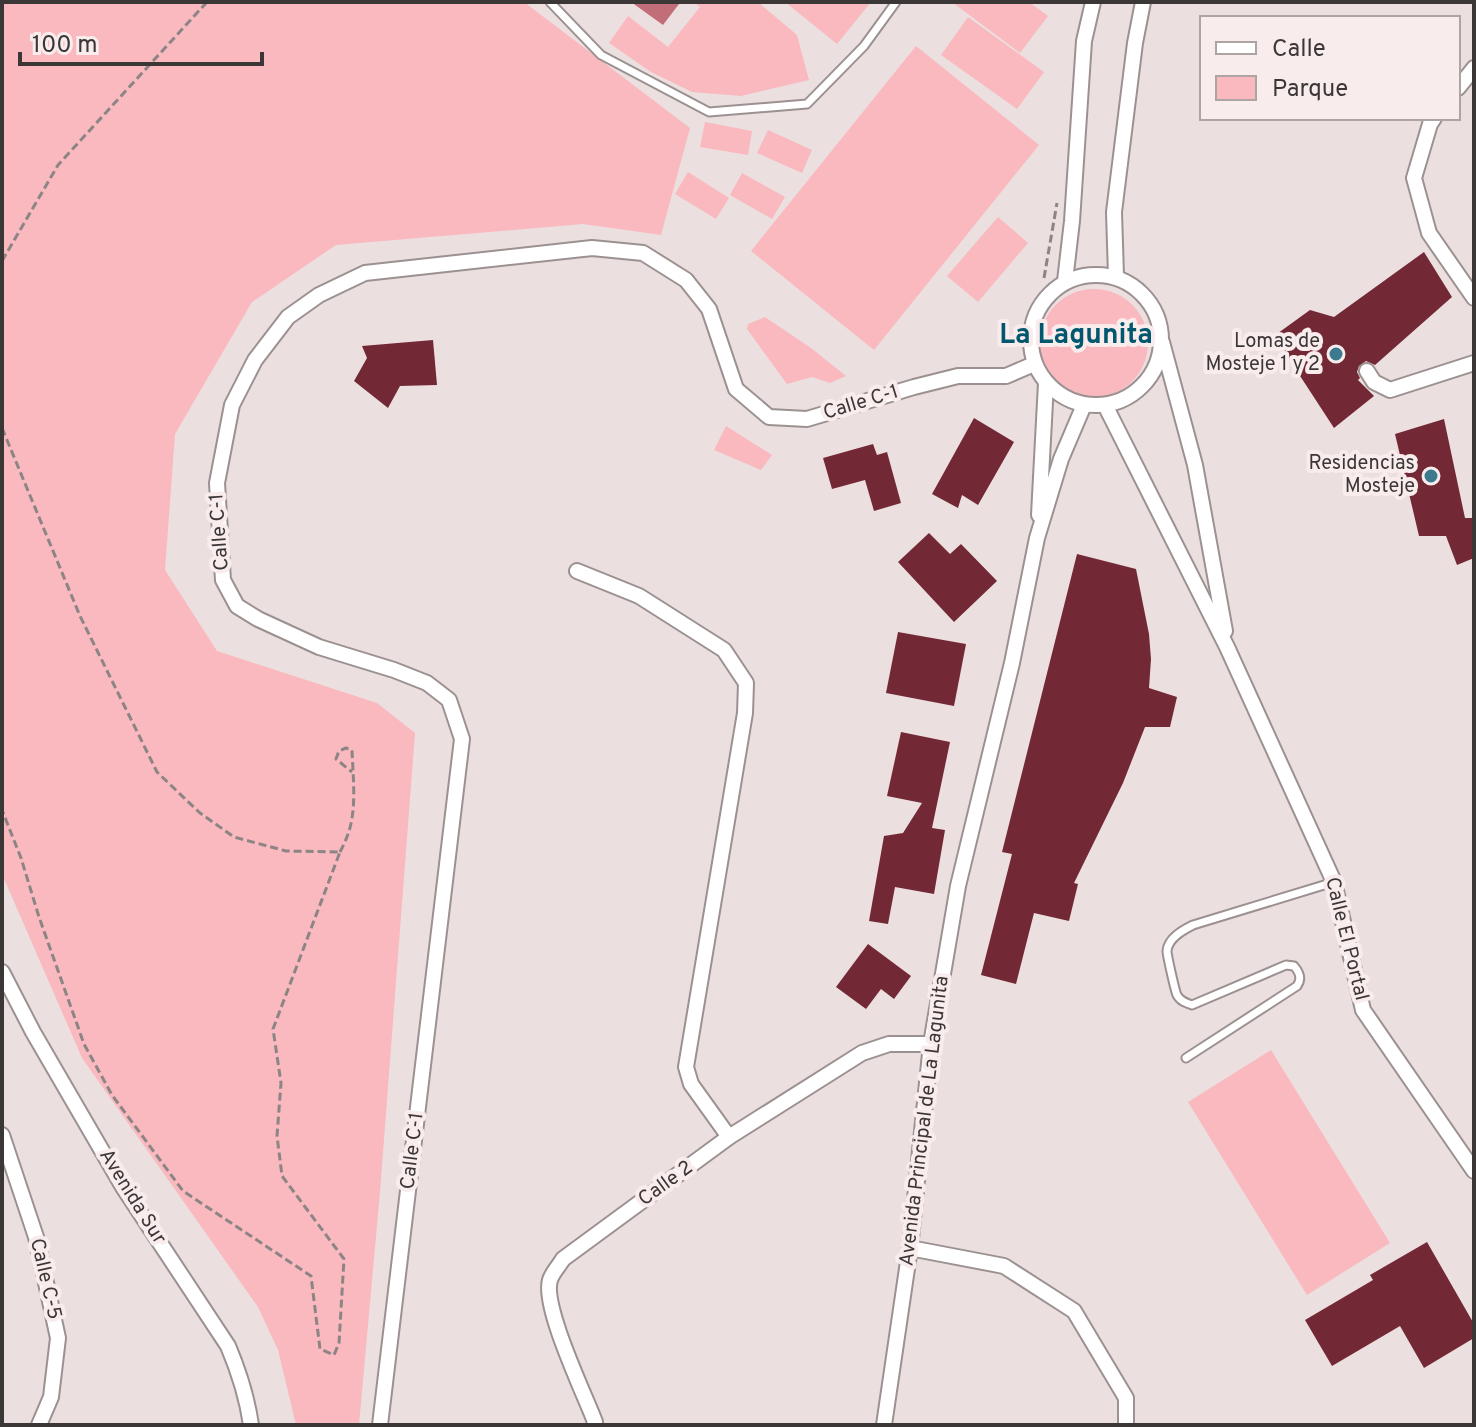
<svg xmlns="http://www.w3.org/2000/svg" width="1476" height="1427" viewBox="0 0 1476 1427" font-family="Overpass,sans-serif">
<rect width="100%" height="100%" fill="#ecdfe0"/>
<g fill="#f9b9be">
<polygon points="2,2 524,2 690,128 661,235 583,224 336,245 252,302 175,434 165,570 217,651 377,703 415,733 380,1192 359,1425 296,1425 278,1350 258,1307 82,1058 2,874"/>
<polygon points="694,2 758,2 797,35 809,80 741,96 692,92 651,72 609,43 628,16 668,47 700,7"/>
<polygon points="785,2 871,2 837,44"/>
<polygon points="952,2 1029,2 1048,16 1020,53"/>
<polygon points="968,17 1044,72 1017,109 941,55"/>
<polygon points="916,46 1039,145 874,350 751,251"/>
<polygon points="705,122 752,131 748,155 700,147"/>
<polygon points="768,130 812,150 802,173 757,153"/>
<polygon points="688,172 729,198 716,219 675,194"/>
<polygon points="742,173 785,197 772,219 730,195"/>
<polygon points="998,217 1028,243 978,302 947,276"/>
<circle cx="1094" cy="343" r="54"/>
<polygon points="765,317 811,348 846,376 830,383 812,377 787,384 747,329 748,324"/>
<polygon points="726,426 772,455 761,470 714,450"/>
<polygon points="1271,1050 1390,1243 1307,1295 1188,1102"/>
</g>
<polygon fill="#c16e78" points="631,2 676,2 679,4 663,25"/>
<g fill="#732835">
<polygon points="1424,252 1452,297 1375,365 1366,361 1359,366 1357,372 1360,378 1358,380 1374,396 1334,428 1274,336 1310,310 1334,317"/>
<polygon points="433,340 437,385 400,386 388,408 354,381 367,358 362,346"/>
<polygon points="974,418 1014,442 978,505 962,495 958,508 932,494"/>
<polygon points="1444,419 1465,518 1474,518 1474,558 1457,565 1446,536 1419,536 1395,434"/>
<polygon points="873,444 877,455 887,452 901,503 874,511 865,480 832,489 823,458"/>
<polygon points="929,533 950,554 961,544 997,581 954,622 898,562"/>
<polygon points="1077,554 1136,569 1149,634 1151,659 1149,688 1177,697 1170,727 1145,727 1123,783 1074,883 1078,884 1069,921 1034,913 1016,984 981,975 1012,854 1002,852"/>
<polygon points="898,632 966,644 954,706 886,693"/>
<polygon points="901,732 950,742 932,828 945,830 934,894 895,887 888,924 869,921 884,836 903,833 922,803 887,796"/>
<polygon points="868,944 911,976 894,999 881,989 866,1009 836,987"/>
<polygon points="1427,1242 1474,1324 1474,1338 1424,1368 1400,1326 1332,1366 1305,1320 1373,1280 1370,1275"/>
</g>
<g fill="none" stroke-linecap="round" stroke-linejoin="round">
<g stroke="#9c9191" stroke-width="11">
<g id="service">
<polyline points="550,2 601,55 709,112 807,104 864,46 896,2"/>
<path d="M1186 1058 1297 986C1302 979 1300 973 1294 966L1286 965 1192 1005C1186 1003 1180 1001 1177 995 1175 991 1167 955 1167 951 1168 938 1183 930 1193 925L1334 882"/>
</g>
</g>
<g stroke="#9c9191" stroke-width="18">
<g id="minor">
<polyline points="1458,88 1474,68"/>
<polyline points="1434,118 1430,124 1414,178 1429,233 1474,298"/>
<circle cx="1096" cy="340" r="65"/>
<polyline points="1116,276 1114,212 1135,43 1143,2"/>
<polyline points="1065,281 1072,221 1084,41 1093,2"/>
<polyline points="1162,342 1195,465 1225,631"/>
<polyline points="1367,371 1374,382 1390,390 1474,363"/>
<polyline points="1105,405 1227,647 1334,882 1363,1010 1474,1171"/>
<polyline points="1039,515 1046,383"/>
<polyline points="577,571 639,596 724,650 746,683 745,713 686,1067 691,1084 729,1137"/>
<path d="M2 972 33 1032 123 1187 228 1346C239 1372 247 1397 251 1425"/>
<polyline points="2,1135 36,1237 58,1338 51,1397 39,1425"/>
<polyline points="910,1248 1004,1266 1074,1311 1126,1398 1126,1425"/>
<polyline points="380,1425 462,739 449,700 427,683 394,670 319,647 258,619 237,606 223,580 217,483 232,405 255,360 288,317 319,295 365,273 592,248 643,253 686,280 709,309 736,389 769,417 807,419 914,387 958,376 1006,376 1034,364"/>
<path d="M594 1425 595 1422C584 1393 542 1306 550 1280 552 1273 559 1266 563 1259L729 1137 862 1053 889 1044H931"/>
<polyline points="884,1425 910,1248 931,1044 958,886 1012,663 1037,538 1061,459 1084,405"/>
</g>
</g>
<g stroke="#8d8585" stroke-width="3" stroke-dasharray="8 4" stroke-linecap="butt">
<polyline points="2,261 58,165 207,2"/>
<polyline points="1044,278 1057,203"/>
<polyline points="2,428 80,616 157,772 200,813 234,837 286,851 340,852 273,1029 281,1083 277,1136 282,1176 344,1259 339,1343 334,1355 320,1349 311,1276 183,1191 112,1095 84,1044 39,917 21,858 2,810"/>
<path d="M340 852C343 846 346 840 348 834 357 809 353 777 352 750L346 748 339 751 336 759 352 772"/>
</g>
<use href="#service" stroke="#fff" stroke-width="7"/>
<use href="#minor" stroke="#fff" stroke-width="14"/>
</g>
<g fill="#3b7a8f" stroke="#f9eced" stroke-width="3">
<circle cx="1336" cy="354" r="8"/>
<circle cx="1431" cy="476" r="8"/>
</g>
<g text-anchor="middle" dominant-baseline="central" stroke-width="8" stroke-linejoin="round" paint-order="stroke">
<g font-size="20" fill="#3c3737" stroke="#f9eced" text-anchor="end">
<text x="1320" y="342">Lomas de<tspan x="1320" dy="23">Mosteje 1 y 2</tspan></text>
<text x="1415" y="464">Residencias<tspan x="1415" dy="23">Mosteje</tspan></text>
</g>
<g font-size="20" fill="#3c3737" stroke="#f9eced">
<text transform="translate(861 403) rotate(-17)">Calle C-1</text>
<text transform="translate(220 532) rotate(-94)">Calle C-1</text>
<text transform="translate(1346 939) rotate(76)">Calle El Portal</text>
<text transform="translate(925 1121) rotate(-83)">Avenida Principal de La Lagunita</text>
<text transform="translate(413 1151) rotate(-83)">Calle C-1</text>
<text transform="translate(666 1184) rotate(-36)">Calle 2</text>
<text transform="translate(132 1197) rotate(58)">Avenida Sur</text>
<text transform="translate(45 1279) rotate(77)">Calle C-5</text>
</g>
<g font-size="28" font-weight="bold" fill="#00576e" stroke="#f9eced">
<text x="1076" y="336">La Lagunita</text>
</g>
</g>
<rect width="1476" height="1427" fill="none" stroke="#3c3737" stroke-width="8"/>
<rect x="1200" y="16" width="260" height="104" fill="#f9eced" stroke="#ada4a4" stroke-width="2"/>
<rect x="1216" y="42" width="40" height="12" fill="#ffffff" stroke="#ada4a4" stroke-width="2"/>
<text x="1272" y="56" font-size="24" fill="#3c3737">Calle</text>
<rect x="1216" y="76" width="40" height="24" fill="#f9b9be" stroke="#ada4a4" stroke-width="2"/>
<text x="1272" y="96" font-size="24" fill="#3c3737">Parque</text>
<path d="M20 52v12h242v-12" fill="none" stroke="#3c3737" stroke-width="4"/>
<text x="32" y="52" font-size="24" fill="#3c3737" stroke="#f9eced" stroke-width="6" paint-order="stroke">100 m</text>
</svg>
